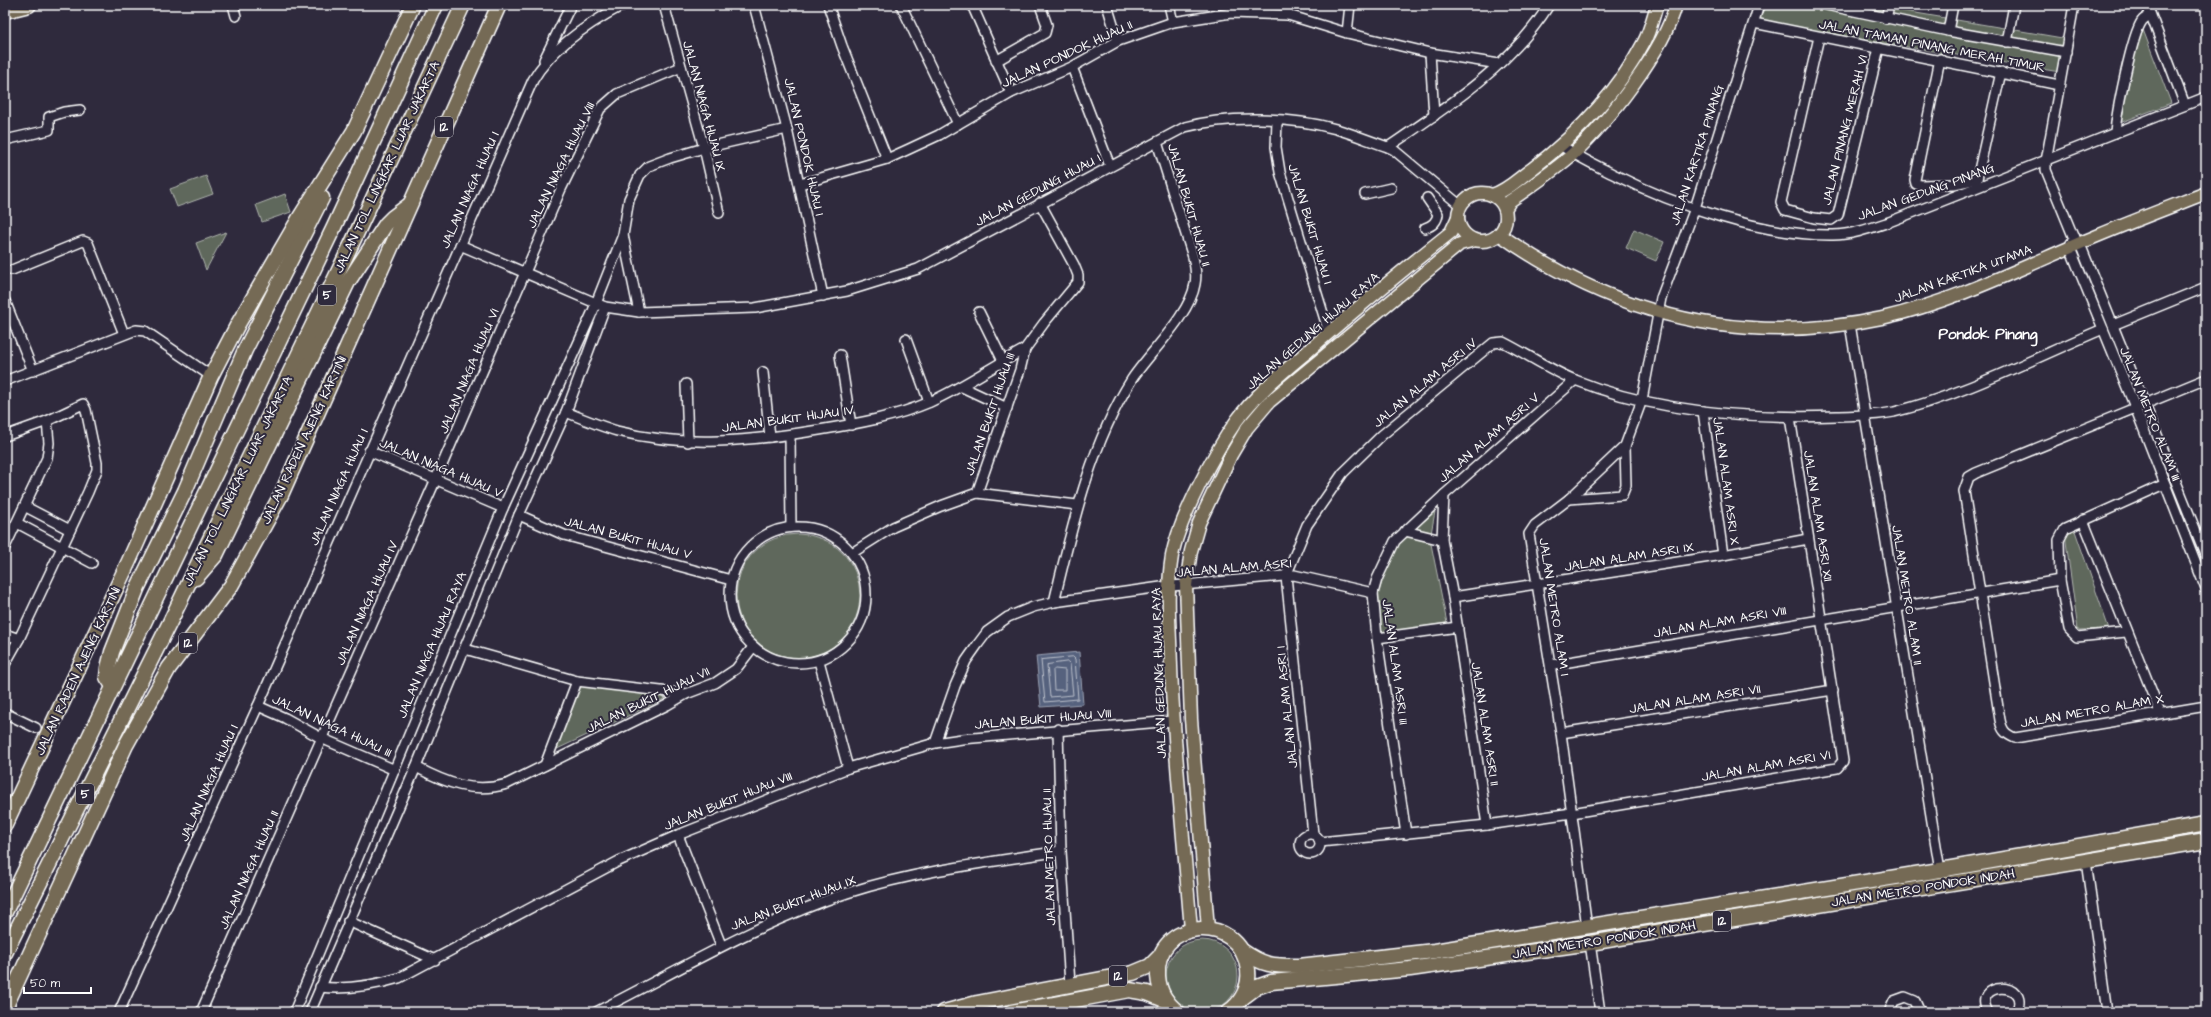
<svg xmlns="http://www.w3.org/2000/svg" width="2211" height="1017" viewBox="0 0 2211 1017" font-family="'Architects Daughter',sans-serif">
<rect width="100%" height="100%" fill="#2f2a3d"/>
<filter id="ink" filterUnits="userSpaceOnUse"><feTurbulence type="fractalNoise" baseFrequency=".025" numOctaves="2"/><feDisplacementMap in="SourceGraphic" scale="8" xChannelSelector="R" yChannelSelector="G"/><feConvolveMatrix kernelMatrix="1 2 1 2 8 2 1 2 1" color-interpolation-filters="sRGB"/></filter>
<g filter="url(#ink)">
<g fill="#5f685c" stroke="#afb4ae">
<polygon points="1761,5 1869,5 2068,39 2060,72 1756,22"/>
<polygon points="2142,27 2171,103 2117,124"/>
<polygon points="206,176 213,194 177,207 170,189"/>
<polygon points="285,194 291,212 262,222 256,205"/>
<polygon points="1634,229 1664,242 1656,261 1626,248"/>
<polygon points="226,232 206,270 196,243"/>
<polygon points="1435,512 1430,539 1447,623 1379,633 1378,593 1388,565 1400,541"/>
<polygon points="2074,528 2109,629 2078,630 2065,534"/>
<circle cx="798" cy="596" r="62"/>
<polygon points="581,684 666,698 555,750"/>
<circle cx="1202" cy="976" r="36"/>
</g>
<polygon fill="#56627e" stroke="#9aa1b2" points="1079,652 1083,704 1041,707 1036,656"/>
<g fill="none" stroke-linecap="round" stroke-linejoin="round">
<g stroke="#bbc0cb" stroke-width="1">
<polygon points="1073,657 1075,659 1078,699 1045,702 1041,660"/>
<polygon points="1068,662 1070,664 1073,695 1050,697 1047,665"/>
<polygon points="1055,669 1065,670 1065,690 1054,690 1053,671"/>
</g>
<g stroke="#fff" stroke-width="12">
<g id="minor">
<polyline points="233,5 236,16"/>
<polyline points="664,5 704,148 719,213"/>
<polyline points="754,5 787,129 823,296"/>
<polyline points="828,5 842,46 887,159"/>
<polyline points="901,5 958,124"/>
<polyline points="972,5 1011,93"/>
<polyline points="1107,5 1118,41"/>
<polyline points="1169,5 1173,22"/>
<polyline points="1288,5 1288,15"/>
<polyline points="1826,5 1948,31 2066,52"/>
<polyline points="2074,5 2046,161 2046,170 2073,236 2080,244 2206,556"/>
<polyline points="2147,5 2185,105"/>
<polyline points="1886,19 1889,5"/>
<polyline points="1754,23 2059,85"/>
<polyline points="1948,31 1953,5"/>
<polyline points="1347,33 1350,5"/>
<polyline points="1819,37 1781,202 1785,210 1814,218 1831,220 1838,215 1879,48"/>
<polyline points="2007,42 2014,5"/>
<polyline points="1430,53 1434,116"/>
<polyline points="1940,59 1915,180 1916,184 1921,185 1954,184 1977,179 2001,72"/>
<polyline points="544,60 571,5"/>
<polyline points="996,61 1045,33 1047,25 1040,5"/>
<polyline points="1072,67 1110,166"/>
<polyline points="1277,121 1276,147 1280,172 1329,333"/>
<path d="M2115 133C2116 115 2132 34 2142 21 2144 18 2147 17 2150 16"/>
<polyline points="5,140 49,130 49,117 64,112 80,110"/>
<path d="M1562 146C1578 157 1595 165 1613 174 1674 205 1763 236 1833 235 1852 235 1871 228 1889 222L2206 97"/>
<path d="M1388 147C1446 108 1511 66 1549 5"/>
<polyline points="800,184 887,159 909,149 939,135 1011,93 1072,67 1118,41 1173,22 1231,13 1288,15 1347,33 1430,53 1499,64"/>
<polyline points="1365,194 1391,188"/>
<path d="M1425 228C1432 226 1437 222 1438 214L1427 198"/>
<polyline points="623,235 639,312"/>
<polyline points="2071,243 2070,248 2135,407 2206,589"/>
<path d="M460 245 605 307 639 312 755 308 847 291 918 269 1185 127C1229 115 1291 117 1336 129 1353 134 1370 141 1388 147L1394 150 1461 206"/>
<polyline points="12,270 83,241 88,243 124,334"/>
<polyline points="5,301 33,371"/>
<polyline points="979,312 1003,361"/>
<polyline points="1850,324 1940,870"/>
<polyline points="2113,325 2206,287"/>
<polyline points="906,339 929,402"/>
<polyline points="840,355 851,425"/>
<polyline points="763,372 770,437"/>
<path d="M2206 379 1976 473 1969 477 1964 491 2000 720C2002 730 2005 734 2015 738L2206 706"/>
<polyline points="5,381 136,330 145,331 211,376"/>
<polyline points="686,384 688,442"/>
<polyline points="962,387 1007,408"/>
<polyline points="1703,411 1723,555"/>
<path d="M566 412C583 419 600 426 617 431 684 448 752 441 819 430 856 424 895 417 930 402 964 387 993 366 1025 349"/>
<polyline points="790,435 791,527"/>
<polyline points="5,436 47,421 83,404 86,410 97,463 97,470 88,492 19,639 5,664"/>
<polyline points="369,451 503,508"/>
<polyline points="977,493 1020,370 1025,349 1044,323 1078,282 1078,275 1074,265 1040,203"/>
<polyline points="1569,499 1622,495 1626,485 1625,446"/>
<polyline points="26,507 70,530"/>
<polyline points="519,515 564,535 731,580"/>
<polyline points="2083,520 2160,712"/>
<polyline points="17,523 92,563"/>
<circle cx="798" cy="595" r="68"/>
<polyline points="1405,531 1442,540"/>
<polyline points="5,547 47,458 49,443 47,421"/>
<polyline points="852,553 893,527 941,506 977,493 1077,505"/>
<polyline points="1453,597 1723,555 1808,539"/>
<path d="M1054 602C1072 527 1090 445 1132 379 1150 352 1190 315 1195 284 1197 274 1195 266 1193 257L1157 142"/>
<polyline points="2126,632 2077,637 2069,629 2060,580 2059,540 2065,529 2165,484"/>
<polyline points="5,634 19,639"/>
<polyline points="1377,638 1458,627"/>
<polyline points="465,649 577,681 686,694"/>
<polyline points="819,661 848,768"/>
<polyline points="1551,665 2060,580"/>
<polyline points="258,706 285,718 321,738 395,770"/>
<polyline points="5,713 36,728"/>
<polyline points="1058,729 1061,851 1070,984"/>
<polyline points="1561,733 1833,690"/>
<polyline points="935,743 955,686 966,661 978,644 987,632 1008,617 1033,607 1054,602 1161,587 1294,575 1373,593"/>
<polyline points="545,765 577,681"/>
<path d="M416 767C446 783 474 794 507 784L667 705 686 694 715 683 736 669 753 647"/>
<polyline points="1487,825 1453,597 1442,540 1444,495 1575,380"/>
<circle cx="1310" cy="844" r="10"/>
<path d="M1313 834 1286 576 1307 525 1343 473 1382 435 1493 343 1503 342C1527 354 1550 370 1575 380 1655 412 1752 419 1837 416 1856 415 1875 416 1894 412 1966 394 2034 358 2103 329"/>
<polyline points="1406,834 1377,638 1373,593 1377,579 1395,541 1444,495"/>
<polyline points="678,835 721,945"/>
<polyline points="1320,842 1487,825 1572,813 1837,768 1843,761 1790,417"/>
<polyline points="2086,861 2107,1012"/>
<polyline points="348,921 435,960"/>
<polyline points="1587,927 1561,733 1529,534 1535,525 1569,499 1625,446 1642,400 1661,298 1695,208 1759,5"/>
<polyline points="1590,943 1600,1012"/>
<path d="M320 987C348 990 372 986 399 978L619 861 678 835 848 768 935 743 962 739 1173 721"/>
<path d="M119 1012 258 706 533 80C552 47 589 23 623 5"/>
<polyline points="201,1012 436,479 561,189 600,109 617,94 681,67"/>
<polyline points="294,1012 503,508 593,311 623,235 629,199 640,175 649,166 670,158 704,148 787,129"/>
<polyline points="310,1012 416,767 519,515 566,412 605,307"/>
<path d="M596 1012C679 970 759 922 847 893 917 871 989 862 1061 851"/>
<polyline points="1889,1012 1894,1001 1905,997 1915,1001 1920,1012"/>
<path d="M1988 1012C1970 981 2033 980 2016 1012"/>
</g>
</g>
<g stroke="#fff" stroke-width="15">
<g id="major">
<circle cx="1482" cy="217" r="24"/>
<path d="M1492 195C1507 191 1519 178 1532 169 1576 135 1618 92 1644 42 1650 31 1653 17 1657 5"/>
<path d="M1505 209 1510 201C1531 186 1554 171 1573 154 1608 122 1664 50 1676 5"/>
<path d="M1499 234C1614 315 1742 348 1882 318 1957 301 2027 265 2097 236 2133 221 2170 207 2206 193"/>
<polyline points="1208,929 1191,719 1186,585 1191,551 1199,523 1231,455 1247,428 1269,402 1460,244 1475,240"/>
<path d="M1191 930C1184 842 1174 754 1171 666 1170 629 1166 592 1172 556 1179 519 1215 451 1237 420 1256 394 1282 373 1307 352 1353 311 1402 271 1451 232L1458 217"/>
</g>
</g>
<g stroke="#fff" stroke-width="17">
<g id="highway">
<polyline points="5,11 29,5"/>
<polyline points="196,578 216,555 348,282 386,224 393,217 409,205"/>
<polyline points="113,686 107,677 108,668 112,652 137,589 185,491 245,350 322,198"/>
<polyline points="5,825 129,561 211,376 238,324 300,217 354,131 413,5"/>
<polyline points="5,912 334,227 436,5"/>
<path d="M1241 950C1264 966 1272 966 1299 966L1434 951 1940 870 2206 824"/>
<polyline points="5,953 170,622 353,241 463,5"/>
<polyline points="1241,999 1257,987 1271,982 1410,969 1590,943 2206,841"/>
<polyline points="5,1008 126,745 169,668 231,586 281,495 499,5"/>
<polyline points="944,1012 977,1003 1133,973 1150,966 1161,955"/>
<polyline points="1011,1012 1129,990 1147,993 1167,1001"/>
<path d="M1178 1012C1166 1003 1159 991 1158 976 1153 919 1240 910 1248 970 1250 986 1242 1003 1228 1012"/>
</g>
</g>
<use href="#minor" stroke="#2f2a3d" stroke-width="9"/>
<use href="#major" stroke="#756a55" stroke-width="12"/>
<use href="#highway" stroke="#756a55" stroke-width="14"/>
</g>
</g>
<g text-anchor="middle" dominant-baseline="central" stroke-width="4" stroke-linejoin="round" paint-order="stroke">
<g fill="#2f2a3d" stroke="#c1bfc5" stroke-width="1">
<rect x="435" y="117" width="18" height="20" rx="3"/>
<rect x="318" y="285" width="18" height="20" rx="3"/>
<rect x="179" y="633" width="18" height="20" rx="3"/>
<rect x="76" y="784" width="18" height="20" rx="3"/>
<rect x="1713" y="911" width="18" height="20" rx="3"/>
<rect x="1109" y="966" width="18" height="20" rx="3"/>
</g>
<g font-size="12" font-weight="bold" fill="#fff">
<text x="444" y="127">12</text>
<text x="327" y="295">5</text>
<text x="188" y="643">12</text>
<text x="85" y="794">5</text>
<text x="1722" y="921">12</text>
<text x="1118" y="976">12</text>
</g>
<g font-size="13" fill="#fff" stroke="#2f2a3d">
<text transform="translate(1932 46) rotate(11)">JALAN TAMAN PINANG MERAH TIMUR</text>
<text transform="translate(1067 54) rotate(-25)">JALAN PONDOK HIJAU II</text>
<text transform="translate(704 106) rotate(75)">JALAN NIAGA HIJAU IX</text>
<text transform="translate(1845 130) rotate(-76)">JALAN PINANG MERAH VI</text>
<text transform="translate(804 147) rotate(77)">JALAN PONDOK HIJAU I</text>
<text transform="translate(1697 155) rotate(-72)">JALAN KARTIKA PINANG</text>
<text transform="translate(561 165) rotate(-64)">JALAN NIAGA HIJAU VIII</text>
<text transform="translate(387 167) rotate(-65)">JALAN TOL LINGKAR LUAR JAKARTA</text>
<text transform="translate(470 190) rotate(-66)">JALAN NIAGA HIJAU I</text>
<text transform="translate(1038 190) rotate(-28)">JALAN GEDUNG HIJAU I</text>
<text transform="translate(1926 192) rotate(-20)">JALAN GEDUNG PINANG</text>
<text transform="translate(1189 205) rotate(74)">JALAN BUKIT HIJAU II</text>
<text transform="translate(1310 224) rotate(73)">JALAN BUKIT HIJAU I</text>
<text transform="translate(1963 274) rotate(-20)">JALAN KARTIKA UTAMA</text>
<text transform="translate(1313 331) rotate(-41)">JALAN GEDUNG HIJAU RAYA</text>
<text transform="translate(469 371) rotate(-67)">JALAN NIAGA HIJAU VI</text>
<text transform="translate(1425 383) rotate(-40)">JALAN ALAM ASRI IV</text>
<text transform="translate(990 414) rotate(-71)">JALAN BUKIT HIJAU III</text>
<text transform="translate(2150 414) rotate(68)">JALAN METRO ALAM III</text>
<text transform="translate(788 419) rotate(-8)">JALAN BUKIT HIJAU IV</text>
<text transform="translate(1489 438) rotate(-41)">JALAN ALAM ASRI V</text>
<text transform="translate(304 440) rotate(-65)">JALAN RADEN AJENG KARTINI</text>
<text transform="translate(441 468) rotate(23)">JALAN NIAGA HIJAU V</text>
<text transform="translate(238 481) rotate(-64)">JALAN TOL LINGKAR LUAR JAKARTA</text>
<text transform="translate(1726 481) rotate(82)">JALAN ALAM ASRI X</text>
<text transform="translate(339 487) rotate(-66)">JALAN NIAGA HIJAU I</text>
<text transform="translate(1818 516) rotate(81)">JALAN ALAM ASRI XII</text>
<text transform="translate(628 538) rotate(15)">JALAN BUKIT HIJAU V</text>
<text transform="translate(1629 557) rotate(-9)">JALAN ALAM ASRI IX</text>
<text transform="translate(1234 568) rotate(-5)">JALAN ALAM ASRI</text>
<text transform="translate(1907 595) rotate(81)">JALAN METRO ALAM II</text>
<text transform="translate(367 603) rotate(-66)">JALAN NIAGA HIJAU IV</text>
<text transform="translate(1554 607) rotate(81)">JALAN METRO ALAM I</text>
<text transform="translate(1720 622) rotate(-10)">JALAN ALAM ASRI VIII</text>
<text transform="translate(432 645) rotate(-67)">JALAN NIAGA HIJAU RAYA</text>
<text transform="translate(1395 662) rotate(82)">JALAN ALAM ASRI III</text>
<text transform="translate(78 671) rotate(-65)">JALAN RADEN AJENG KARTINI</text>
<text transform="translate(1159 673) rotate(-92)">JALAN GEDUNG HIJAU RAYA</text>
<text transform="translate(1695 699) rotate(-9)">JALAN ALAM ASRI VII</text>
<text transform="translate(648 700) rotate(-26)">JALAN BUKIT HIJAU VII</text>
<text transform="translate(1287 707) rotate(-96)">JALAN ALAM ASRI I</text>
<text transform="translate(2092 711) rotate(-10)">JALAN METRO ALAM X</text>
<text transform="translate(1043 719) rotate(-5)">JALAN BUKIT HIJAU VIII</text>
<text transform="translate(1485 724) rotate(81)">JALAN ALAM ASRI II</text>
<text transform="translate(332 726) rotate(25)">JALAN NIAGA HIJAU III</text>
<text transform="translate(1766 766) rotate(-10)">JALAN ALAM ASRI VI</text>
<text transform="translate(209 783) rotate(-66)">JALAN NIAGA HIJAU I</text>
<text transform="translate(728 801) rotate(-22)">JALAN BUKIT HIJAU VIII</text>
<text transform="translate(1049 857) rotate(-92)">JALAN METRO HIJAU II</text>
<text transform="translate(249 870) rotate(-66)">JALAN NIAGA HIJAU II</text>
<text transform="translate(1923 888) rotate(-9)">JALAN METRO PONDOK INDAH</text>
<text transform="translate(793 903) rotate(-21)">JALAN BUKIT HIJAU IX</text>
<text transform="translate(1604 940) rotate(-9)">JALAN METRO PONDOK INDAH</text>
</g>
<g font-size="15" font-weight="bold" fill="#fff" stroke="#2f2a3d">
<text x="1988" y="334">Pondok Pinang</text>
</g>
</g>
<rect width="2211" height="1017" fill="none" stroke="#2f2a3d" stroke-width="20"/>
<rect x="10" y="10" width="2191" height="997" fill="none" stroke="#fff" stroke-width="1.5" filter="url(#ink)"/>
<path d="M24 987v6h67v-6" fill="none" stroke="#ffffff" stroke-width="2"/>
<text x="30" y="987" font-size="12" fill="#ffffff" stroke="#2f2a3d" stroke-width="3" paint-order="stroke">50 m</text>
</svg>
